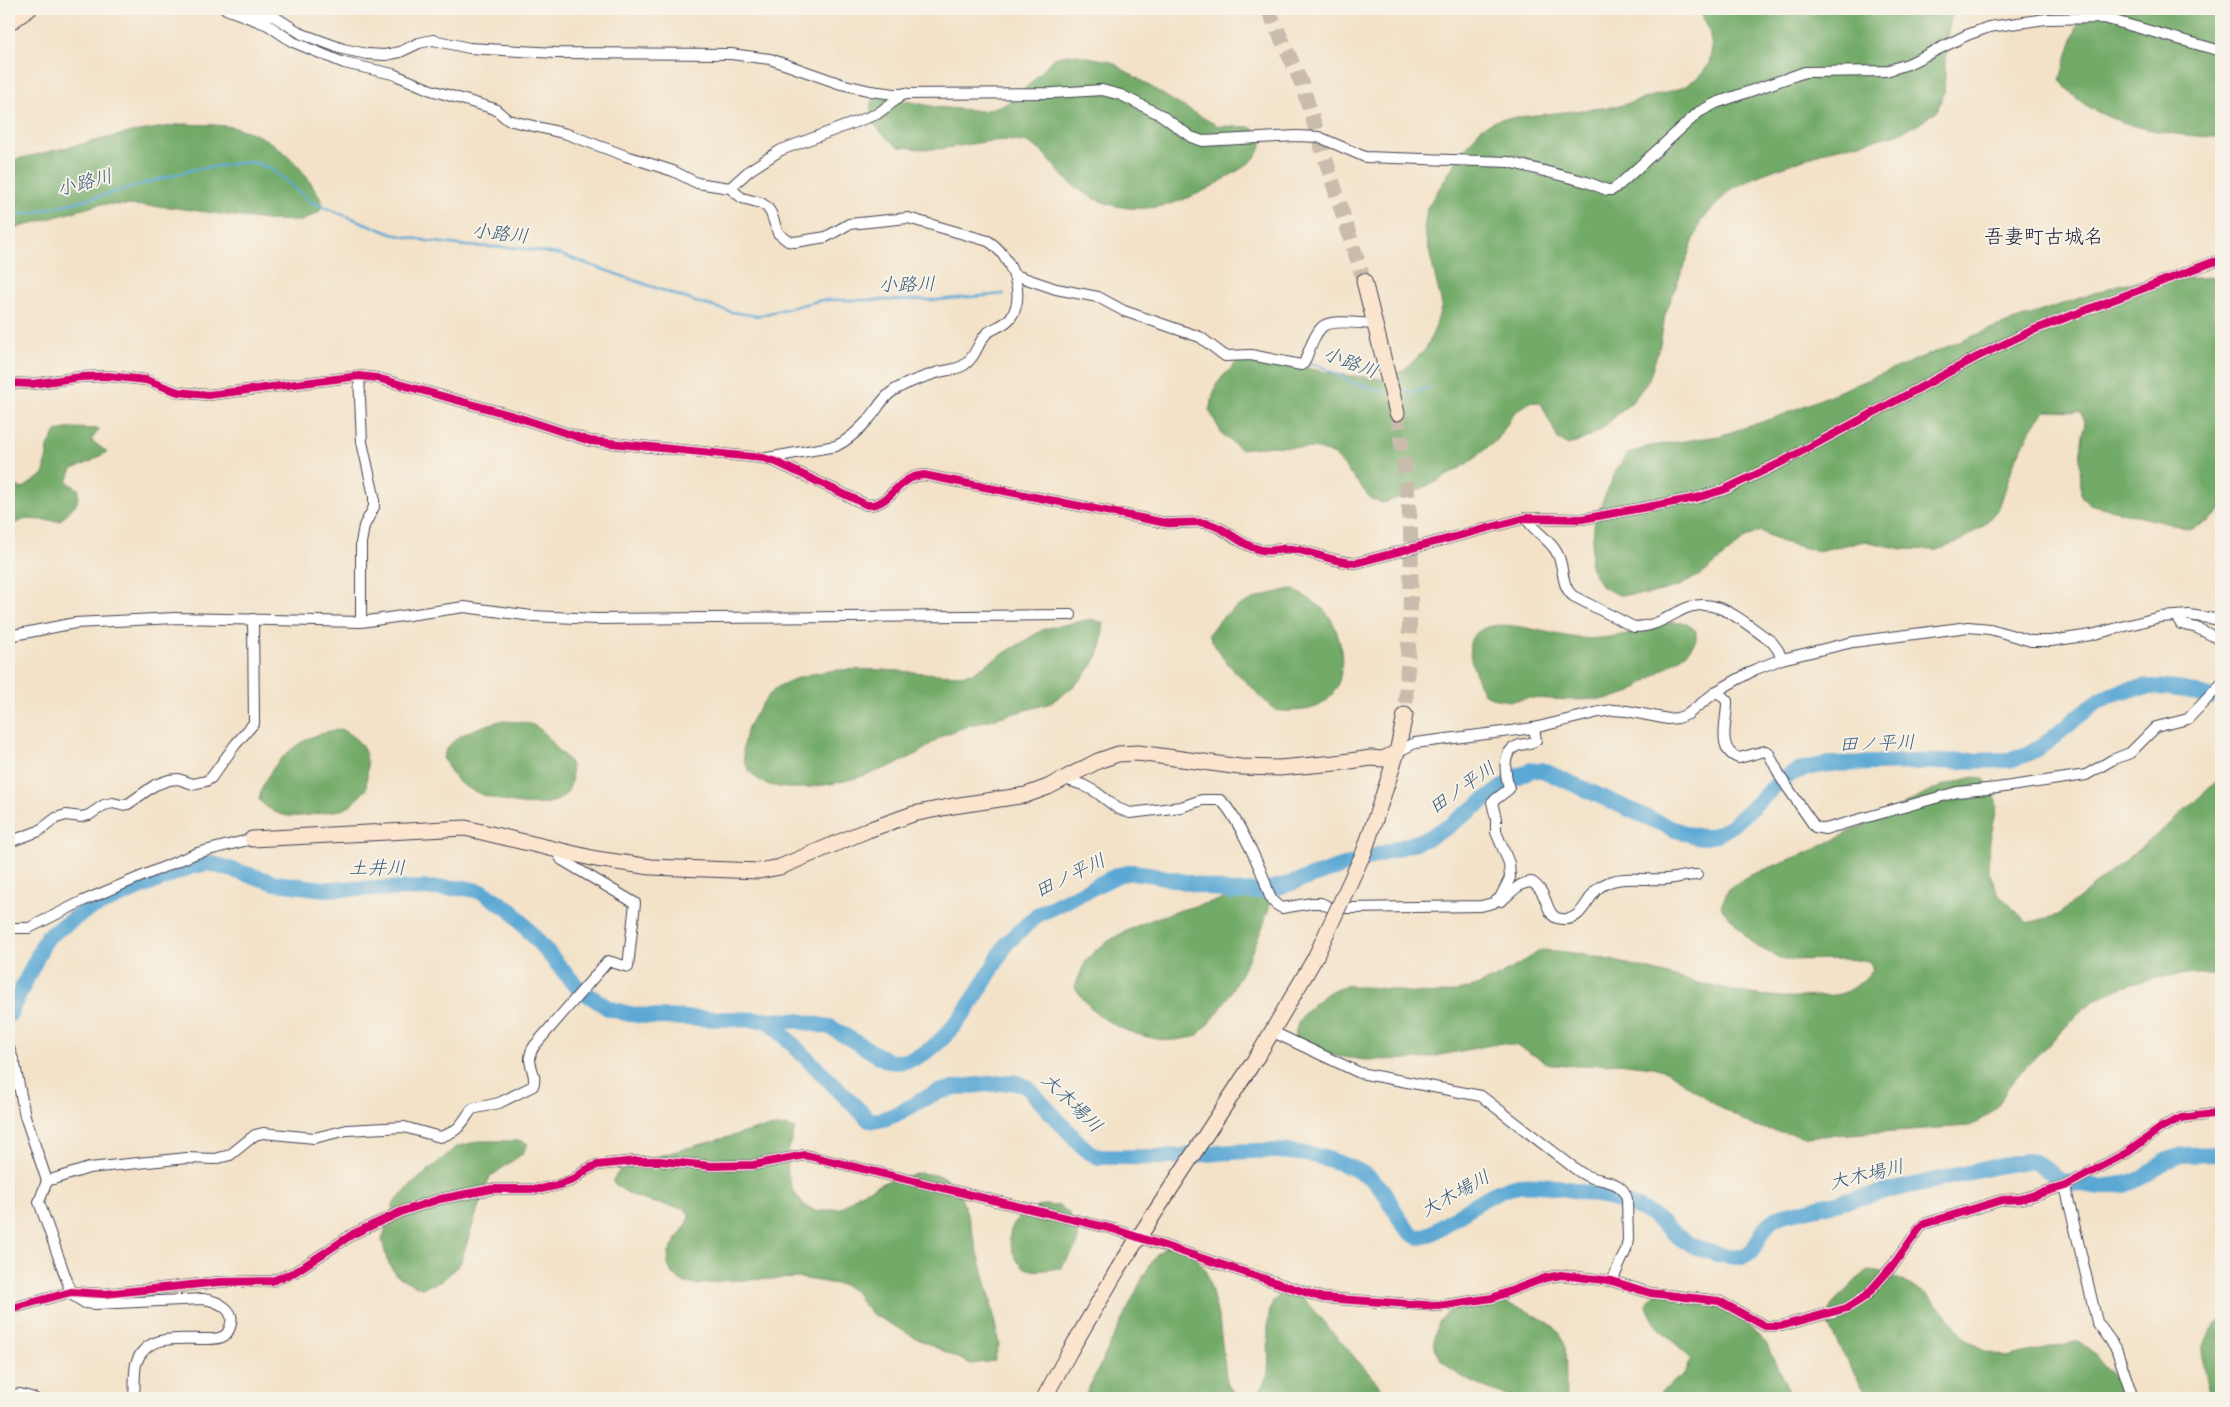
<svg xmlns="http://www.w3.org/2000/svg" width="2230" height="1407" viewBox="0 0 2230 1407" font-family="'Indie Flower','Klee One',sans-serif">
<rect width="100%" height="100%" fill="#f7f3e8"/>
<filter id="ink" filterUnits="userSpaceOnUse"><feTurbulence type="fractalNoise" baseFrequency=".02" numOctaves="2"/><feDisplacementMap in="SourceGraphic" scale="10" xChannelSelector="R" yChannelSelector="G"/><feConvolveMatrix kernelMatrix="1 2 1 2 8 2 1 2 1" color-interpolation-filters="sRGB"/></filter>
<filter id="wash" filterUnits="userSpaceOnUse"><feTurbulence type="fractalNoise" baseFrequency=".0096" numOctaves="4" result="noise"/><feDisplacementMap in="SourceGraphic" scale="20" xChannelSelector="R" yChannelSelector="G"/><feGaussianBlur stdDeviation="1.12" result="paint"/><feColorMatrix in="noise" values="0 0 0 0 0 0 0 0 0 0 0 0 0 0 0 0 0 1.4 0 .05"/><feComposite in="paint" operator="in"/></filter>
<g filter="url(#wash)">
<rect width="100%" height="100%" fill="#f3e2c8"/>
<g fill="#72aa68" stroke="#4a6652">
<polygon points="1699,9 1953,9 1947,36 1944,92 1937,111 1919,124 1894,135 1826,151 1760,175 1730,190 1701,221 1665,315 1660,345 1649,379 1634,400 1599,431 1576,443 1566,445 1558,439 1541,403 1531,401 1514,413 1498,439 1468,463 1438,481 1402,497 1383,503 1371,499 1335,455 1319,449 1274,446 1240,449 1222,434 1209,410 1216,385 1224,375 1237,362 1256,357 1335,374 1384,379 1405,369 1425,350 1434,331 1442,305 1424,230 1427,208 1455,163 1481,128 1500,119 1619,106 1684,87 1700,76 1709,64 1712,48 1709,30"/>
<path d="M2088 9H2221V137C2172 137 2087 125 2060 79L2077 26Z"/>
<path d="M1071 54 1110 61 1175 102 1218 126 1249 127 1262 134C1264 157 1248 164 1231 175 1177 210 1120 226 1067 180 1051 166 1045 146 1022 142 985 135 949 154 912 148 908 147 901 148 897 146 892 143 887 137 883 134 871 124 868 115 872 101L881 96 936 107 983 111 1006 104 1030 84 1054 58Z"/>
<path d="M183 124C197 125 212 124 226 126 271 132 304 165 323 204L319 212 302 221 266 220 169 207 101 204 9 230V161L133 132Z"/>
<polygon points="2221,277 2221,510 2210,521 2190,529 2089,504 2081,496 2080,457 2085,421 2080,412 2046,411 2039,418 2028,435 2014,463 1999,508 1983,526 1961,540 1938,550 1902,549 1865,541 1817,551 1782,542 1760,531 1747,537 1705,572 1680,586 1649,594 1619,595 1602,587 1590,567 1595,518 1616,471 1626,455 1650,446 1719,436 1777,417 1995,327 2121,284 2163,279"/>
<polygon points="72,428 100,429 91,440 107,452 88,463 72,469 67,482 79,489 77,503 60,521 26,519 9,526 9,474 12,482 22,489 44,474 48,447 56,431"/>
<path d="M1292 589C1305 596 1320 604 1329 616 1349 647 1349 706 1303 710 1295 711 1283 712 1276 710 1268 706 1255 690 1248 684 1232 669 1217 654 1209 634 1226 605 1261 595 1292 589Z"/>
<path d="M1091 619 1104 623C1102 630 1103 637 1102 643 1095 671 1072 690 1048 704 1014 714 978 721 946 734 935 739 926 749 915 755 883 772 835 786 799 788 744 791 728 753 758 710 764 701 772 690 781 685 832 658 905 674 960 675L972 673 1044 629Z"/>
<path d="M1671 622 1687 623 1696 631V640L1687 653 1631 692 1609 699 1571 700 1529 698 1511 701 1496 699 1483 693C1478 680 1464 650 1472 638 1475 633 1484 627 1491 626 1523 621 1565 642 1600 638 1624 636 1648 628 1671 622Z"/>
<path d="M500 721C531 722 539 722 557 749 560 753 567 757 570 763 572 768 572 776 571 782 565 822 481 800 460 783 453 778 448 766 443 758 448 735 480 727 500 721Z"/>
<path d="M341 729C371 746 368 758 366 790 360 795 353 805 346 808 341 811 332 811 327 812 299 817 280 822 259 800 263 773 289 746 314 736 322 732 332 731 341 729Z"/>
<path d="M1973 777 1983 778 1995 794 1997 807 1990 840 1988 869 1998 893 2028 923 2058 915 2176 819 2221 777V975C2181 970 2118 981 2086 1007 2076 1014 2068 1025 2059 1034 2045 1047 2031 1061 2018 1075 1997 1098 2004 1111 1969 1126L1806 1137 1755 1127 1711 1102 1669 1072 1653 1067 1618 1063 1579 1066 1551 1065 1517 1046 1501 1043 1421 1059 1365 1060 1312 1053 1295 1037C1296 1023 1302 1015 1312 1005 1321 998 1330 990 1341 987 1346 985 1354 986 1360 987 1388 987 1415 996 1444 993 1480 990 1511 970 1541 950 1634 953 1723 1006 1817 996 1825 995 1836 996 1843 993 1854 988 1866 979 1873 969L1869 962 1848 959 1784 960 1754 945 1721 907 1728 889 1746 877 1816 849 1941 786Z"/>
<path d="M1258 893 1271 895C1270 922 1235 987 1219 1011 1213 1020 1203 1028 1196 1037 1186 1038 1175 1041 1165 1040 1127 1035 1095 1021 1075 987 1079 977 1083 964 1090 956 1125 920 1210 900 1258 893Z"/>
<path d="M785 1126 795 1129 788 1151 787 1167 789 1179 792 1189 803 1204 817 1212 841 1208 860 1193 890 1180 920 1173 942 1176 957 1187 968 1216 990 1297 999 1345 994 1361 971 1364 920 1340 872 1314 860 1301 857 1293 843 1285 799 1278 720 1281 698 1285 685 1283 672 1274 668 1265 669 1252 688 1222 689 1214 684 1208C659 1205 629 1199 612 1181L620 1170 654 1157 758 1129Z"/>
<polygon points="479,1141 521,1141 528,1144 522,1154 490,1177 484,1190 460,1264 442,1281 422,1288 408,1282 395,1274 387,1260 382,1240 394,1203 410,1186 456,1147"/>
<path d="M1043 1205 1060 1206 1069 1213 1077 1229 1078 1244 1061 1268C1049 1269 1032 1274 1022 1266 1016 1261 1013 1253 1011 1246 1005 1222 1024 1212 1043 1205Z"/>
<path d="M1177 1244 1187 1246 1207 1272 1219 1320 1227 1384 1238 1396C1292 1398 1253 1325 1276 1298 1279 1295 1285 1292 1289 1290L1300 1295 1386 1393 1395 1398H1084L1144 1275 1157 1254 1166 1247Z"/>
<polygon points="1869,1270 1884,1272 1927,1294 1968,1340 1986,1352 2007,1357 2075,1341 2089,1348 2117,1382 2127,1398 1870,1398 1858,1381 1827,1323 1831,1306 1856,1280"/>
<path d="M1680 1292 1731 1309 1766 1343 1792 1398H1654L1686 1372 1691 1360C1684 1350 1674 1343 1665 1334 1655 1325 1650 1315 1646 1303L1655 1294Z"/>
<path d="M1471 1301C1481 1302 1492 1302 1502 1303 1517 1305 1556 1322 1561 1336 1568 1356 1565 1378 1566 1398 1554 1398 1525 1401 1516 1398 1490 1390 1427 1371 1435 1335 1439 1314 1452 1308 1471 1301Z"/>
<path d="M2221 1319V1398H2210C2202 1367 2195 1344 2221 1319Z"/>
</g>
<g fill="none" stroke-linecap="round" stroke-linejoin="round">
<g stroke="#5ba8d4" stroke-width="2.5">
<polyline points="9,213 28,214 104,195 192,170 245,162 256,163 273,170 311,202 392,234 427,241 467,246 519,248 562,255 696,302 732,312 757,316 822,300 937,300 1004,294"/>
<polyline points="1058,284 1094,292"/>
<polyline points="1102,294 1119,303"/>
<polyline points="1308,363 1318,365 1354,383 1383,391"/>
<polyline points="1399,392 1420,391 1429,387"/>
<polyline points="2213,697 2221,699"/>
</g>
<g stroke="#5ba8d4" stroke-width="16">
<path d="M9 1015 47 937 87 910 192 866 209 863 276 883 325 889 465 888 483 892 512 911 578 988 608 1008 629 1014 655 1017 799 1021 830 1027 888 1061C940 1072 984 981 1007 943L1037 915 1118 875 1132 872 1149 874 1231 892 1262 891 1289 884 1426 839 1449 826 1518 776 1531 770H1542L1673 829C1683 832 1696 838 1707 837 1735 834 1766 787 1793 773 1805 767 1817 766 1830 764L2009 760C2044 752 2064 726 2092 706 2125 681 2173 684 2210 697"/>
<path d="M767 1019 869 1120C889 1124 917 1100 936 1093 959 1085 986 1085 1010 1082L1019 1083 1028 1088 1080 1144 1089 1152 1099 1157C1127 1157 1155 1158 1183 1156 1236 1152 1284 1144 1337 1162 1351 1167 1369 1174 1379 1186 1391 1198 1403 1237 1421 1237 1424 1237 1429 1234 1432 1233 1454 1219 1490 1191 1514 1186 1541 1179 1620 1199 1646 1212 1662 1220 1673 1235 1688 1243 1701 1250 1714 1254 1728 1256 1732 1256 1738 1258 1743 1257 1755 1253 1759 1237 1765 1228 1770 1221 1776 1218 1783 1215L2002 1165 2027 1161 2035 1162 2063 1181 2100 1187 2130 1183 2147 1175 2165 1161 2182 1155 2221 1154"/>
</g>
</g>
</g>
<g filter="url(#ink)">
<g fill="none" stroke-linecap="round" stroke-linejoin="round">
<g stroke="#c9bcac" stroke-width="15" stroke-dasharray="15 8" stroke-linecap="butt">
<polyline points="1268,9 1301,82 1364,281"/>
<path d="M1397 413C1405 465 1412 516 1411 569 1411 618 1407 666 1405 715"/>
</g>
<g stroke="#413f50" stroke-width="12">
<g id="street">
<path d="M226 9 268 25 293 42 344 63 393 74 431 90 495 109 508 120 567 134 626 156 673 171 697 183 730 188 742 198 761 203 767 207 771 213 778 233 788 241 795 242 826 237 849 224 908 218 988 241C1010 254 1027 294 1011 317 1005 326 994 327 986 334 977 344 976 357 964 365 956 370 948 370 939 372 924 377 906 382 893 391 881 399 878 409 869 419 859 430 849 440 836 446L767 458"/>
<polyline points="240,13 251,10 275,17 302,34 343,49 367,54 385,55 400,52 419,43 433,40 469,48 556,53 731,54 770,59 841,84 871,91 894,94 1053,93 1102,90 1121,95 1161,115 1191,137 1203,141 1296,136 1319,137 1365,157 1509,162 1587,182 1607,190 1612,190 1619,185 1699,112 1716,103 1805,72 1886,71 1908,64 1967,35 1989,27 2046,19 2104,18 2221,51"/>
<polyline points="730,188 750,170 781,150 877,114 905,93"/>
<path d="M1015 275 1056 289 1098 297 1124 311 1200 337 1225 356 1251 355 1301 365 1304 363C1309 352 1313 336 1321 328 1329 318 1362 324 1374 324"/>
<polyline points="359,376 362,442 374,496 374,507 364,526 361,543 361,622"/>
<path d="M9 383 32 384 81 377 108 376 146 380 178 392 208 395 359 376 377 378 514 416 590 441 763 458 776 462 867 505C892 506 895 477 924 475L1166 523C1177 524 1196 521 1205 523 1223 526 1235 540 1252 547 1272 555 1276 547 1293 549 1315 552 1334 563 1356 563L1526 518 1582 519 1696 498 1723 490 1780 463 1977 357 2031 331 2213 262 2221 261"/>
<path d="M1526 518C1534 532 1550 539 1557 553 1565 567 1560 585 1573 596L1634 627C1652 627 1663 620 1678 612 1715 591 1742 622 1772 642L1778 650 1782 659"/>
<polyline points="2176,616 2181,624 2197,628 2221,640"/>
<polyline points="9,636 75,623 175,618 361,622 464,607 532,616 597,619 1071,615"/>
<path d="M1717 691 1727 701C1728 718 1715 751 1739 758L1765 751 1768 752 1781 778 1815 827 1825 829 1957 792 1997 788 2086 775 2112 760 2130 753 2156 727 2188 719 2221 684"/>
<polyline points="1397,752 1415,743 1534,728 1599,712 1613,710 1627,711 1668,719 1678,718 1688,714 1717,691 1756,669 1782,659 1853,642 1968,627 1990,629 2031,641 2051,641 2091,635 2160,617 2189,615 2221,620"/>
<path d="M1065 779 1083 785 1096 792 1117 808 1130 813 1181 807 1202 800H1220C1233 809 1258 863 1264 879 1269 892 1268 901 1282 908L1312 903H1321L1331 908H1349L1481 906 1493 903 1500 898 1510 878 1509 863 1496 832V819L1492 802 1509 789C1506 776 1500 753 1517 746 1523 743 1530 745 1536 740L1534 728"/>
<polyline points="9,842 39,831 56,818 66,815 81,817 89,815 104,805 113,803 121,805 128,804 155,785 169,780 178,779 193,784 206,781 211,778 235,745 254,723 253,619"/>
<path d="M1501 901C1511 894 1518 882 1532 882 1549 893 1545 914 1557 918 1584 926 1586 893 1603 885 1622 874 1646 881 1667 879 1677 878 1687 875 1697 875"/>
<polyline points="9,928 29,928 83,901 197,853 252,839"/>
<path d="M1273 1032 1360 1073 1481 1096 1573 1167C1577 1170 1582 1174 1587 1176 1602 1182 1623 1180 1627 1199L1628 1240 1626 1250 1612 1281"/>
<path d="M9 1048 15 1065 25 1116 47 1181 39 1202 72 1295 85 1303 94 1304 203 1299C217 1301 237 1309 230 1327 229 1330 227 1334 224 1336 217 1340 209 1339 202 1339 178 1339 145 1334 136 1364 134 1374 135 1387 134 1398"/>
<path d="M47 1181 89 1168 187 1158 215 1159 230 1155 255 1135 263 1133 314 1138 347 1130 404 1127 440 1137C461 1130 460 1125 472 1109L499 1103 533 1086C539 1073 522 1062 535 1045L608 961 628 967 635 903 562 860 555 849"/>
<polyline points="2065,1186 2097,1322 2116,1348 2133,1398"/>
<polyline points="9,1309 71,1292 104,1294 219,1282 272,1281 295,1272 353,1234 403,1211 440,1199 492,1189 541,1189 559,1185 573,1180 586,1170 597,1165 636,1161 660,1161 711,1166 753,1165 805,1155 1113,1229 1323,1298 1439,1306 1492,1298 1545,1278 1561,1275 1612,1281 1650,1293 1719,1301 1765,1326 1781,1326 1847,1308 1866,1296 1894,1264 1919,1229 1924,1224 2002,1200 2021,1199 2065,1186 2128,1152 2162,1127 2181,1118 2221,1113"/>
<polyline points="9,1396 20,1394 34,1398"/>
</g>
</g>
<g stroke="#413f50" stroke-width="17">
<g id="secondary">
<polyline points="9,23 29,9"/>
<polyline points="1364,281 1397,413"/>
<polyline points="1388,781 1397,752 1405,715"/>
<polyline points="252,839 465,828 596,859 651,867 759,871 780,867 868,830 913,814 953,806 1026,795 1048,787 1098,761 1118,754 1138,753 1240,767 1279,768 1336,763 1371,758 1383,759 1397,752"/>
<polyline points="1260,1052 1315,958"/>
<polyline points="1044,1398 1070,1351 1118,1269"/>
</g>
</g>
<use href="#street" stroke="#fff" stroke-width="10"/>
<use href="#secondary" stroke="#fbe5cf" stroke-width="15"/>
<g stroke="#413f50" stroke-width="17" stroke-linecap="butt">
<g id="secondary-bridge">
<polyline points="1315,958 1364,852 1388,781"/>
<polyline points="1118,1269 1260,1052"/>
</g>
</g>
<use href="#secondary-bridge" stroke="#fbe5cf" stroke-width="15"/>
<g stroke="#f7f3e8" stroke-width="11">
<g id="cycleway">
<path d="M9 383 32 384 81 377 108 376 146 380 178 392 208 395 359 376 377 378 514 416 590 441 763 458 776 462 867 505C892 506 895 477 924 475L1166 523C1177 524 1196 521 1205 523 1223 526 1235 540 1252 547 1272 555 1276 547 1293 549 1315 552 1334 563 1356 563L1526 518 1582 519 1696 498 1723 490 1780 463 1977 357 2031 331 2213 262 2221 261"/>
<polyline points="9,1309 71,1292 104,1294 219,1282 272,1281 295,1272 353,1234 403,1211 440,1199 492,1189 541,1189 559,1185 573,1180 586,1170 597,1165 636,1161 660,1161 711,1166 753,1165 805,1155 1113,1229 1323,1298 1439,1306 1492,1298 1545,1278 1561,1275 1612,1281 1650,1293 1719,1301 1765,1326 1781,1326 1847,1308 1866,1296 1894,1264 1919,1229 1924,1224 2002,1200 2021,1199 2065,1186 2128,1152 2162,1127 2181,1118 2221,1113"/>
</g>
</g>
<use href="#cycleway" stroke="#d6006c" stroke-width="8"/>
</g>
</g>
<g text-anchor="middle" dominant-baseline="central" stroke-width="4" stroke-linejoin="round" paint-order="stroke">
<g font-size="19" font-style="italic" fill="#395878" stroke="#f7f3e8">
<text transform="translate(85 184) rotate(-15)">小路川</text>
<text transform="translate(500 235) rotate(6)">小路川</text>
<text transform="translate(907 286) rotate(-1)">小路川</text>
<text transform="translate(1350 364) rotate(21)">小路川</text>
<text transform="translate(1877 745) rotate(-2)">田ノ平川</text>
<text transform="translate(1463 789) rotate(-35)">田ノ平川</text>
<text x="377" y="869">土井川</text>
<text transform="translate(1071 877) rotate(-26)">田ノ平川</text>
<text transform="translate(1071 1104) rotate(44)">大木場川</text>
<text transform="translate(1867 1176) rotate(-13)">大木場川</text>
<text transform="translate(1456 1195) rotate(-29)">大木場川</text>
</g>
<g font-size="20" fill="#22223b" stroke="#f7f3e8">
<text x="2044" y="238">吾妻町古城名</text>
</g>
</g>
<rect width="2230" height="1407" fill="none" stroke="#f7f3e8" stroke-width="30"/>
</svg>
